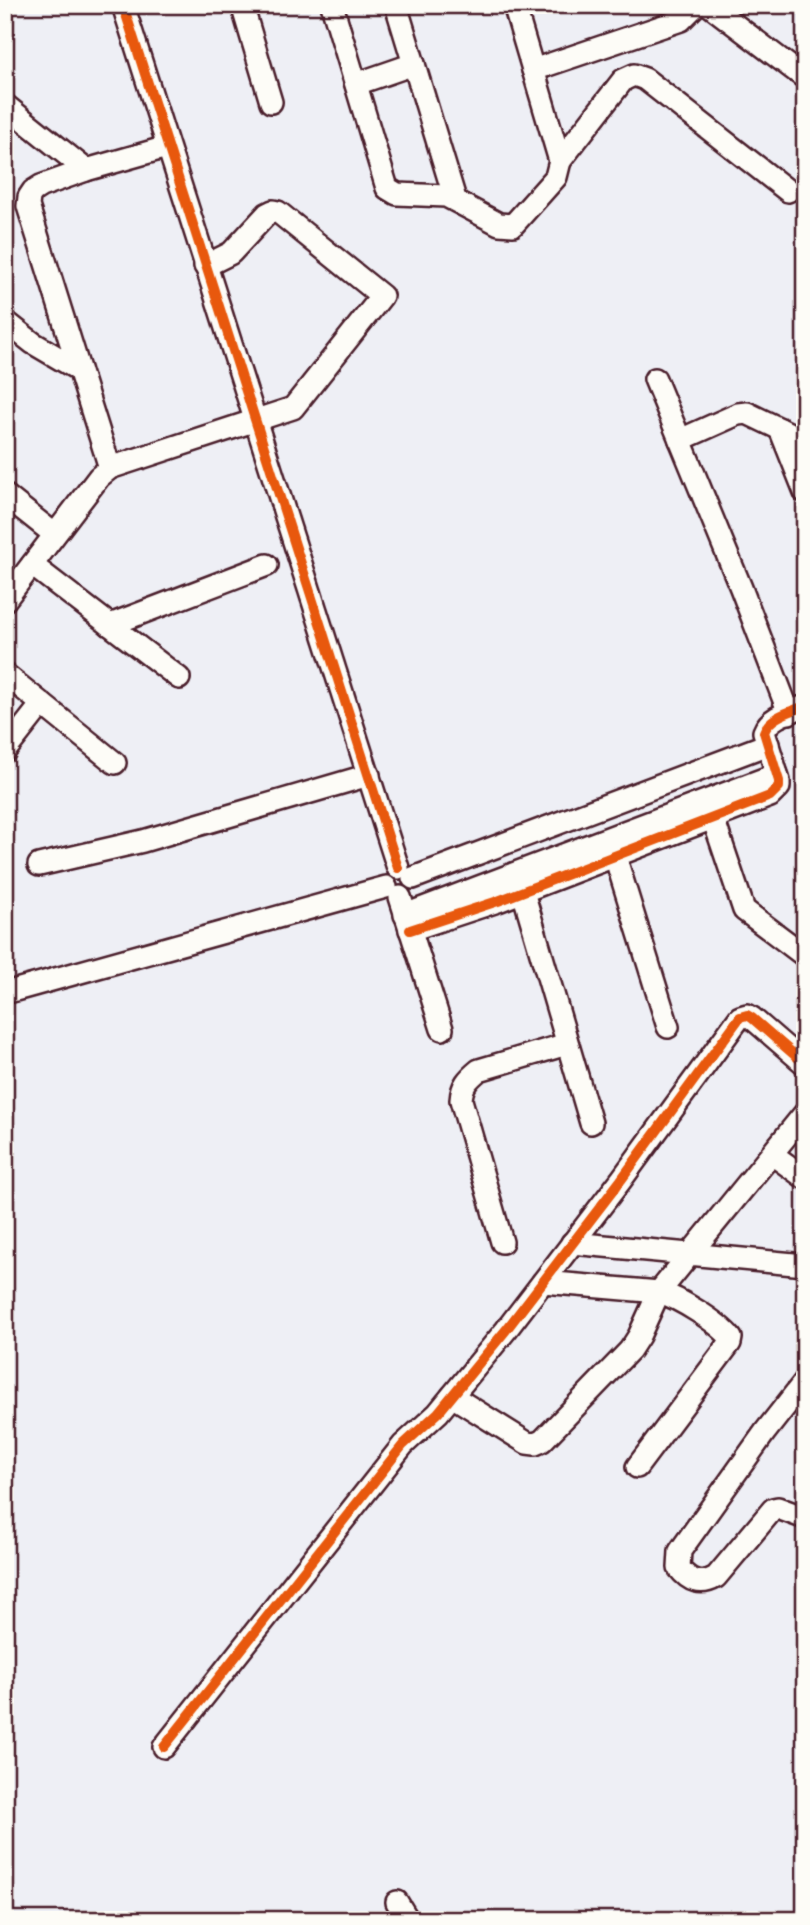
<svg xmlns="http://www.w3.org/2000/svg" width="810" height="1925" viewBox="0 0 810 1925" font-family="'Playpen Sans',sans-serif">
<rect width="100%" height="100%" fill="#eeeff5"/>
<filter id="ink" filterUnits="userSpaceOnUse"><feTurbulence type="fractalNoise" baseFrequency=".0143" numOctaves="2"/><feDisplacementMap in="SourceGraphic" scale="14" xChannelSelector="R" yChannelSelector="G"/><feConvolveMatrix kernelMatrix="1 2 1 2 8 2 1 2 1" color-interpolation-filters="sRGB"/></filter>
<g filter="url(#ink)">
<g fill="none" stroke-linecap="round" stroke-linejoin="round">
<g stroke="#4a1f2b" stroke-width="26">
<g id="minor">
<polyline points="123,5 398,868"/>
<polyline points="242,5 271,102"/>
<polyline points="332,5 387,188 397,194 446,196 499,224 513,225 556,177 560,161 514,5"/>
<polyline points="396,5 455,199"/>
<polyline points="709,5 805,78"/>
<polyline points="533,70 681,20 696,5"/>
<polyline points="356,84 414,64"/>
<polyline points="5,105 86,170"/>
<polyline points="560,161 623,80 634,75 645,79 788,191"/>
<polyline points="5,321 33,343 79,370"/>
<polyline points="655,379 741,588 789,713"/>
<polyline points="780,429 805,492"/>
<polyline points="680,440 738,414 747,413 805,441"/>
<polyline points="110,468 28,206 29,197 33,191 41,186 86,170 167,147"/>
<polyline points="5,495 54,534"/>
<polyline points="32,565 179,678"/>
<polyline points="5,600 99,477 110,468 293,408 382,296 278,212 273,211 267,214 231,253 205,266"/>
<polyline points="110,625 267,565"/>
<polyline points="5,674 115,763"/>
<polyline points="5,751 42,704"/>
<polyline points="713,818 744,910 805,956"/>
<polyline points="615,856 668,1027"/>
<polyline points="39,865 143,841 369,775"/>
<polyline points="413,878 768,744"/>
<polyline points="523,892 591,1123"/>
<polyline points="400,897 442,1029"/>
<polyline points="405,915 777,774"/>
<path d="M410 930 498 901 770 796 779 787V781L764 732C770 716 790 712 805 706"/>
<polyline points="5,993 386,887"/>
<polyline points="772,1154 805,1178"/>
<path d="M502 1242 461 1100C462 1085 468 1079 479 1070L567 1044"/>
<polyline points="572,1243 805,1265"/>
<path d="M543 1282 659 1292C679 1298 718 1322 731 1338L730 1343 637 1467"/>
<path d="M805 1381 765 1432 680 1551 679 1568C689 1581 701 1586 716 1577L773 1509 778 1508 805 1518"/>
<polyline points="452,1396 527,1443 535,1444 542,1441 630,1350 639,1336 659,1292 805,1113"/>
<polyline points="164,1747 403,1445 438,1413 506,1330 621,1180 740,1017 747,1015 752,1018 805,1064"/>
<polyline points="397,1902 408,1920"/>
</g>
</g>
<use href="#minor" stroke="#fdfcf7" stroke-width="21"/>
<g stroke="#fdfcf7" stroke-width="15">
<g id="cycleway">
<polyline points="123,5 398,868"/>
<path d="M410 930 498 901 770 796 779 787V781L764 732C770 716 790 712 805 706"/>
<polyline points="164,1747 403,1445 438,1413 506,1330 621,1180 740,1017 747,1015 752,1018 805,1064"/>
</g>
</g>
<use href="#cycleway" stroke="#e8590c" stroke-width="10"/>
</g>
</g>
<rect width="810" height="1925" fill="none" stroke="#fdfcf7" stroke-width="28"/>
<rect x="14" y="14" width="782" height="1897" fill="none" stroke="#4a1f2b" stroke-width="2.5" filter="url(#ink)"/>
</svg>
